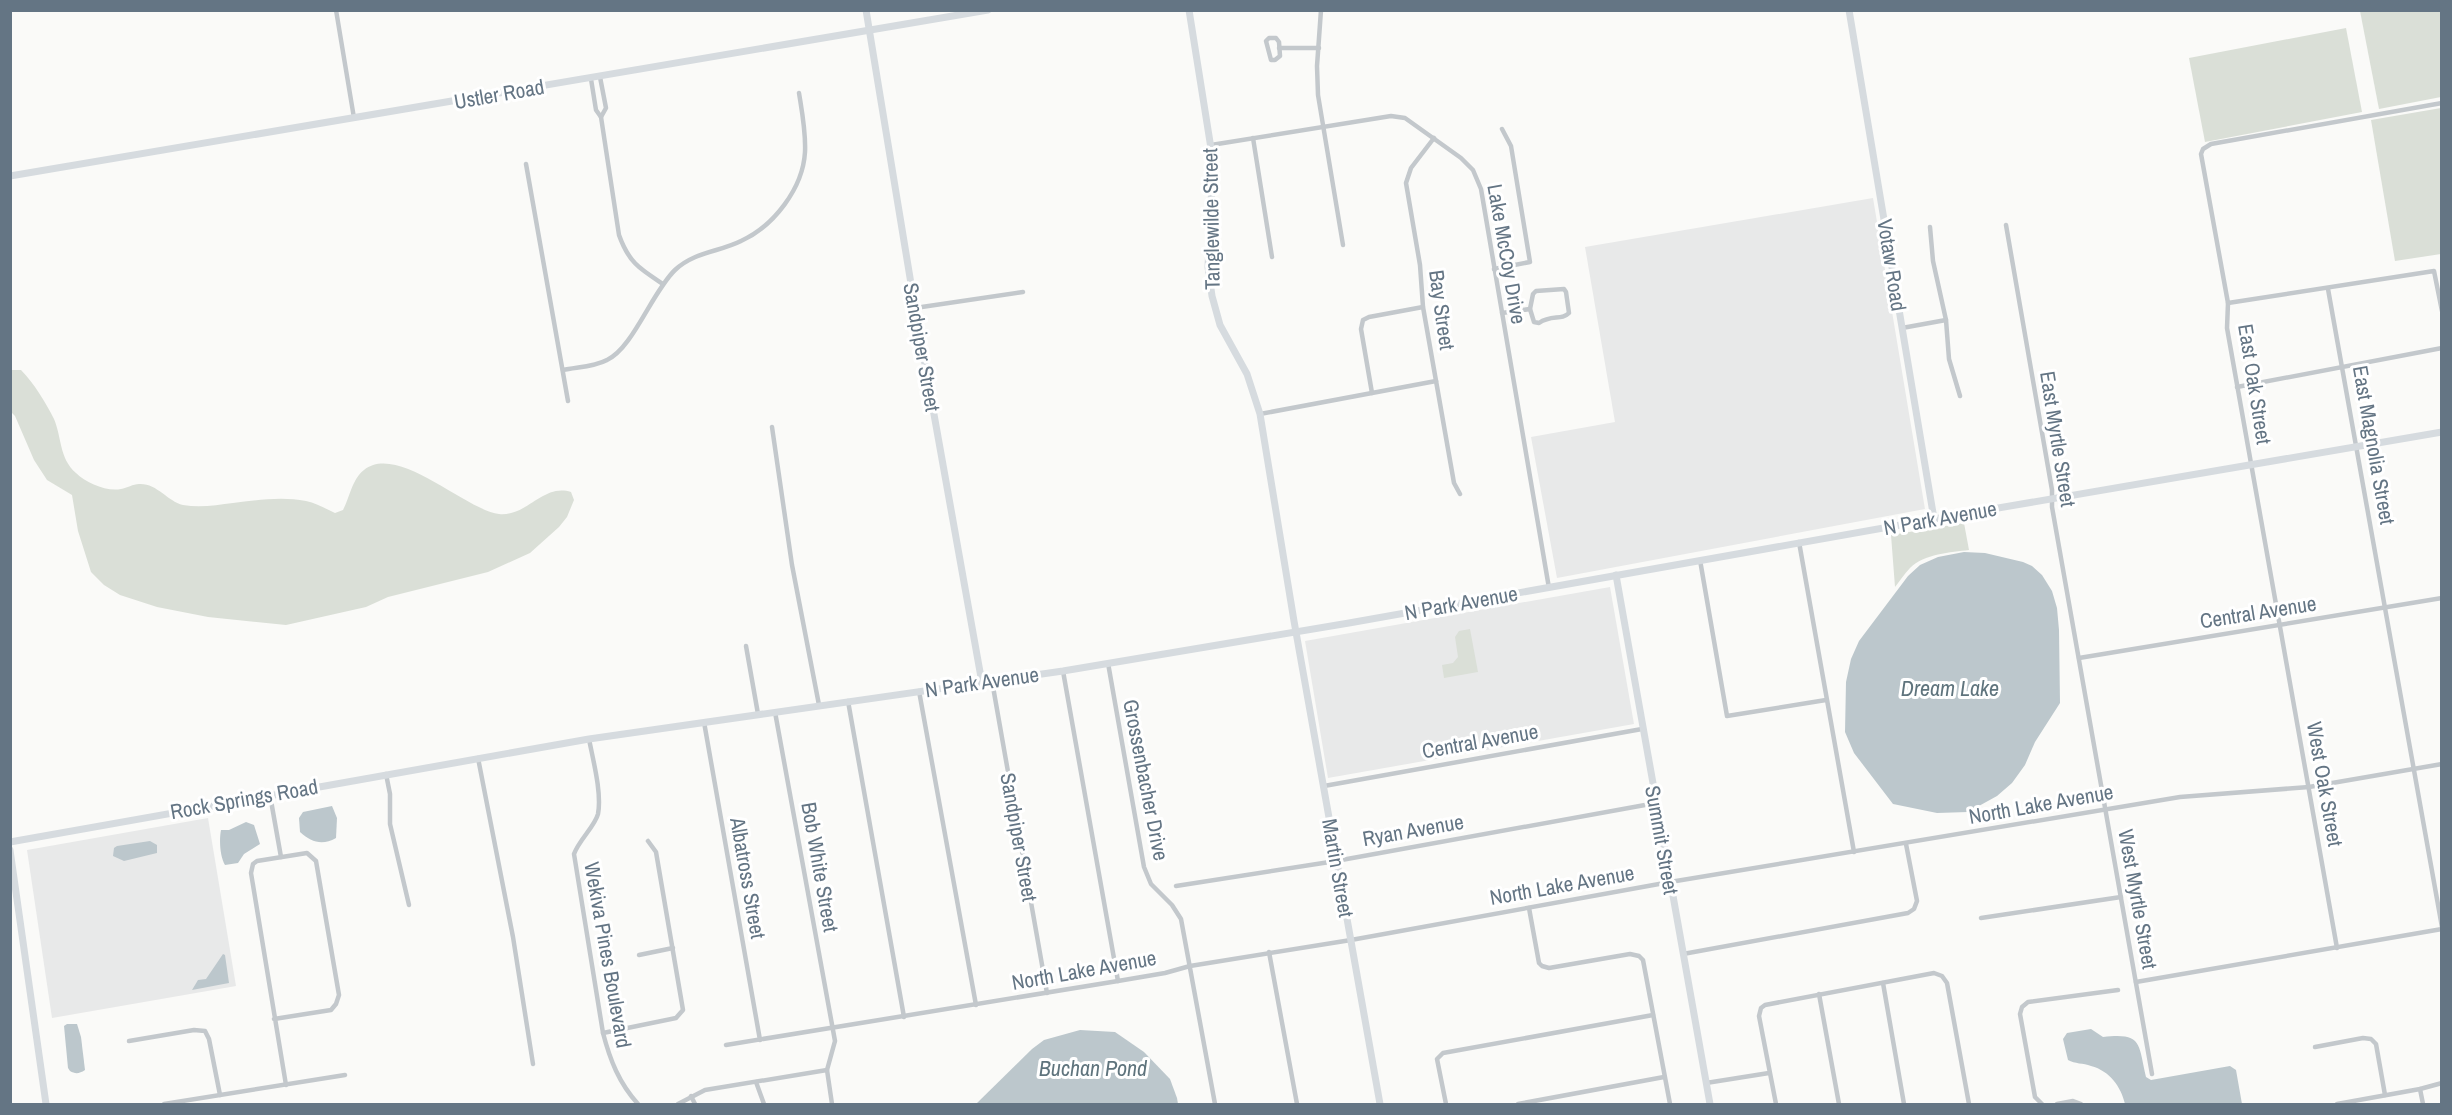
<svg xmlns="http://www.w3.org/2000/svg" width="2452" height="1115" viewBox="0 0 2452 1115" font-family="'Archivo Narrow',sans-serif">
<rect width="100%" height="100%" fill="#fafaf8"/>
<g fill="#e8e9e9">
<polygon points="1873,198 1925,509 1557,578 1531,437 1615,422 1585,247"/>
<polygon points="1610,587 1634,724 1328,778 1305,641"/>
<polygon points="208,818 236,986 52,1018 27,850"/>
</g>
<g fill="#dadfd7">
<polygon points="2360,11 2441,11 2441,97 2379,109"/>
<polygon points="2346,28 2362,112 2205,142 2189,58"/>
<polygon points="2441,108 2441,254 2395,261 2371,120"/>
<path d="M11 370H21C34 383 46 403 54 419 62 438 59 458 76 473 86 483 107 492 121 489 127 488 133 484 139 484 157 483 167 501 183 505 200 508 217 505 233 503 257 500 282 496 306 501 316 503 326 509 335 513L343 510C350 497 352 479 364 470 398 443 465 510 499 514 527 517 543 483 571 492L574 500 567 517 559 527 530 553 488 572 388 597 366 607 286 625 208 617 157 607 120 595 104 585 91 572 78 531 72 495 47 480 34 460 15 416 11 412Z"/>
<path d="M1964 523 1969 550C1951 552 1924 554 1910 568 1904 574 1900 581 1895 587L1891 535Z"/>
<polygon points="1470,629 1478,672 1444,678 1442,665 1453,663 1458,657 1455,637 1459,631"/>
</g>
<g fill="#bcc7cc">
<polygon points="1964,552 1985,553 2023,562 2032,566 2042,575 2052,591 2057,608 2059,630 2060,703 2035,742 2025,765 2012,783 1997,796 1968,812 1937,813 1893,804 1854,753 1845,732 1846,682 1851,659 1859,641 1908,576 1920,565 1938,557"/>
<path d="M332 806 337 818 336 838C322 846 311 842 300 832L299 818 303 812Z"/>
<path d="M246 822 254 825 260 844 244 854 238 863 225 865C220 857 219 840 221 830H229Z"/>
<polygon points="150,841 157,845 157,853 124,861 113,856 114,848 117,846"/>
<polygon points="223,954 225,955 229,983 192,990 198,980 206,979"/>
<path d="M67 1024H77L81 1037 85 1070C79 1074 75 1074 70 1071L68 1068 64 1026Z"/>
<path d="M2091 1029 2103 1037C2142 1033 2138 1042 2146 1077L2151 1080 2230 1066 2236 1070 2242 1104H2125C2121 1087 2110 1071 2091 1066 2083 1063 2075 1064 2068 1060L2063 1039 2067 1033Z"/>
<polygon points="1080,1030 1115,1032 1144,1052 1170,1079 1177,1098 1178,1104 976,1104 1032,1049 1044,1040"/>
</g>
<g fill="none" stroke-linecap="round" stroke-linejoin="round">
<g stroke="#c3c8cc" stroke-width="4.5">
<polyline points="336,10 354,118"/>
<polyline points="1321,10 1317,66 1318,95 1343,245"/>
<polygon points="1269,38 1276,38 1279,42 1280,56 1275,60 1271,60 1266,41"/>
<polyline points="1279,48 1319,48"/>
<polyline points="600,77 606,108 601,117"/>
<path d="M591 79 596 110 601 117 619 235C629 263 640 269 663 284"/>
<polyline points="1253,138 1272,257"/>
<polyline points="1434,138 1411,168 1406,183 1420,265 1423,307 1454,483 1460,494"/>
<polyline points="1211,145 1391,116 1405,118 1461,158 1473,170 1481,189 1549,588"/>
<polyline points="526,164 568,401"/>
<polyline points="2006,225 2052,490 2052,507 2152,1074"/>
<polyline points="1930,227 1933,261 1946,320 1949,359 1960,396"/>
<polyline points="1494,269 1530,262 1511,146 1502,129"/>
<path d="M1564 289 1566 292 1569 313C1561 321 1552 314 1539 323L1534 322 1530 309 1533 294 1536 291Z"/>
<polyline points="2328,289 2442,927"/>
<polyline points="2228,303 2434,271 2442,311"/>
<polyline points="915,308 1023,292"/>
<polyline points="1502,313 1530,309"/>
<polyline points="1902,328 1946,320"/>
<path d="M563 370C577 367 594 367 607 360 633 348 652 292 675 270 694 252 719 252 741 241 774 226 803 188 805 152 806 132 802 112 799 93"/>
<polyline points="2237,387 2442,348"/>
<polyline points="1372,393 1361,329 1363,320 1369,317 1423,307"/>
<polyline points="1260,414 1436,381"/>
<polyline points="772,427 792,565 819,705"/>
<polyline points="1799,542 1854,852"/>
<polyline points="1700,560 1727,716 1826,700"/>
<polyline points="746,646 758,714"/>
<polyline points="2079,658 2442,598"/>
<polyline points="1108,663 1144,867 1151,884 1172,905 1181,919 1215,1104"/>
<polyline points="1063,671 1118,981"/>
<polyline points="992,681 1047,993"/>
<polyline points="919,691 976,1005"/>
<polyline points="848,701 904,1017"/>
<polyline points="775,712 835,1041 827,1070 832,1104"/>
<polyline points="704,722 760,1040"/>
<path d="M589 739C593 760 602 793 598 814 595 826 579 840 574 854L603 1033C610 1060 619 1083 638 1104"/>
<polyline points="478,758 513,937 533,1064"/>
<polyline points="386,774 390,794 390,824 409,905"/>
<polyline points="1324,786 1642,729"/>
<polyline points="270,795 281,857"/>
<polyline points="1176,886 1336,861 1656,803"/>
<polyline points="1529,908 1539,963 1542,966 1549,968 1630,954 1639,956 1643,960 1670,1104"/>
<polyline points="1981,918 2121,897"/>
<polyline points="2337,948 2227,328 2228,303 2201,154 2203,149 2211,144 2442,103"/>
<polyline points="1269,952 1297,1104"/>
<polyline points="1683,954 1908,913 1914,909 1917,901 1906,844"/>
<polyline points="639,955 673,948"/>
<polyline points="2136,982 2442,929"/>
<polyline points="1883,983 1904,1104"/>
<polyline points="1819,994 1839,1104"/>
<polyline points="274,1019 331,1010 336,1004 339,995 316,861 307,853 257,861 253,864 251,873 286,1085"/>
<polyline points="603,1033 676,1018 683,1010 656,852 648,841"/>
<polyline points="129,1041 194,1030 205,1031 209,1039 220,1095"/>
<polyline points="726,1045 1118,981 1165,973 1190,966 1351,940 1670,882 2180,797 2309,787 2442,764"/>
<polyline points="2315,1047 2363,1038 2371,1039 2376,1044 2385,1095"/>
<polyline points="756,1082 764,1104"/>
<polyline points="1706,1083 1769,1073"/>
<polyline points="2420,1089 2423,1104"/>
<polyline points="691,1096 695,1104"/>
<polyline points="164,1104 345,1075"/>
<polyline points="678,1104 705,1090 827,1070"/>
<polyline points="1446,1104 1437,1059 1443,1053 1653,1015"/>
<polyline points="1518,1104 1664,1077"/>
<polyline points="1776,1104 1759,1016 1761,1008 1765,1005 1934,973 1942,976 1947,983 1969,1104"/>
<polyline points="2042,1104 2035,1097 2020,1014 2022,1007 2028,1002 2118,990"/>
<polyline points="2057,1104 2073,1101 2081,1104"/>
<polyline points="2337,1104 2420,1089 2442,1083"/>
</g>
<g stroke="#d6dbdf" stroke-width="7">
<polyline points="866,10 915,308 982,683"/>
<polyline points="1189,10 1213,161 1208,267 1212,296 1220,325 1247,374 1260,414 1294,621 1380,1104"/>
<polyline points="1849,10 1934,519"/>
<polyline points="10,176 988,10"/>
<polyline points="1616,575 1710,1104"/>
<polyline points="10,842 589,739 1063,671 1349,623 1934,519 2442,432"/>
<polyline points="10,850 46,1104"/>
</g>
</g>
<g text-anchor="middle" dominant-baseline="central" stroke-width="6" stroke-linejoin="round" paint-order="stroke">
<g font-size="21" fill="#647584" stroke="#fff">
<text transform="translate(499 94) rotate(-10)">Ustler Road</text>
<text transform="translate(1211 219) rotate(-91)">Tanglewilde Street</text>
<text transform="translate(1507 254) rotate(80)">Lake McCoy Drive</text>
<text transform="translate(1892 265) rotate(81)">Votaw Road</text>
<text transform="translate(1442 310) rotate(82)">Bay Street</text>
<text transform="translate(922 347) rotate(80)">Sandpiper Street</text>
<text transform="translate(2255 384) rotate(81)">East Oak Street</text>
<text transform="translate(2058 439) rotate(81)">East Myrtle Street</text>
<text transform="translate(2374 445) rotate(80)">East Magnolia Street</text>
<text transform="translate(1940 518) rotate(-10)">N Park Avenue</text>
<text transform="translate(1461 603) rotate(-10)">N Park Avenue</text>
<text transform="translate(2258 612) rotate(-9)">Central Avenue</text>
<text transform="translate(982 682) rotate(-8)">N Park Avenue</text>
<text transform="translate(1480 741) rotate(-10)">Central Avenue</text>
<text transform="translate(1146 780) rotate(79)">Grossenbacher Drive</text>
<text transform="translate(2325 784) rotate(80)">West Oak Street</text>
<text transform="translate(244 799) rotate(-10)">Rock Springs Road</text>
<text transform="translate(2041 804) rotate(-10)">North Lake Avenue</text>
<text transform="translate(1413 830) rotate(-10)">Ryan Avenue</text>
<text transform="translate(1019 837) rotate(80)">Sandpiper Street</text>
<text transform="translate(1662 840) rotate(80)">Summit Street</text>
<text transform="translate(820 867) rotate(80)">Bob White Street</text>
<text transform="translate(1338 868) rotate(80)">Martin Street</text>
<text transform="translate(748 878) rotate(80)">Albatross Street</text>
<text transform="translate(1562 885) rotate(-10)">North Lake Avenue</text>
<text transform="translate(2138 899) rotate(80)">West Myrtle Street</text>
<text transform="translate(608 955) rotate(80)">Wekiva Pines Boulevard</text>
<text transform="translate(1084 970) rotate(-10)">North Lake Avenue</text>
</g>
<g font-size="22" font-style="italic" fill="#5f747d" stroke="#fff">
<text x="1950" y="688">Dream Lake</text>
<text x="1093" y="1068">Buchan Pond</text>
</g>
</g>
<rect width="2452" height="1115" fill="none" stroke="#647584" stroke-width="24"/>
</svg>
